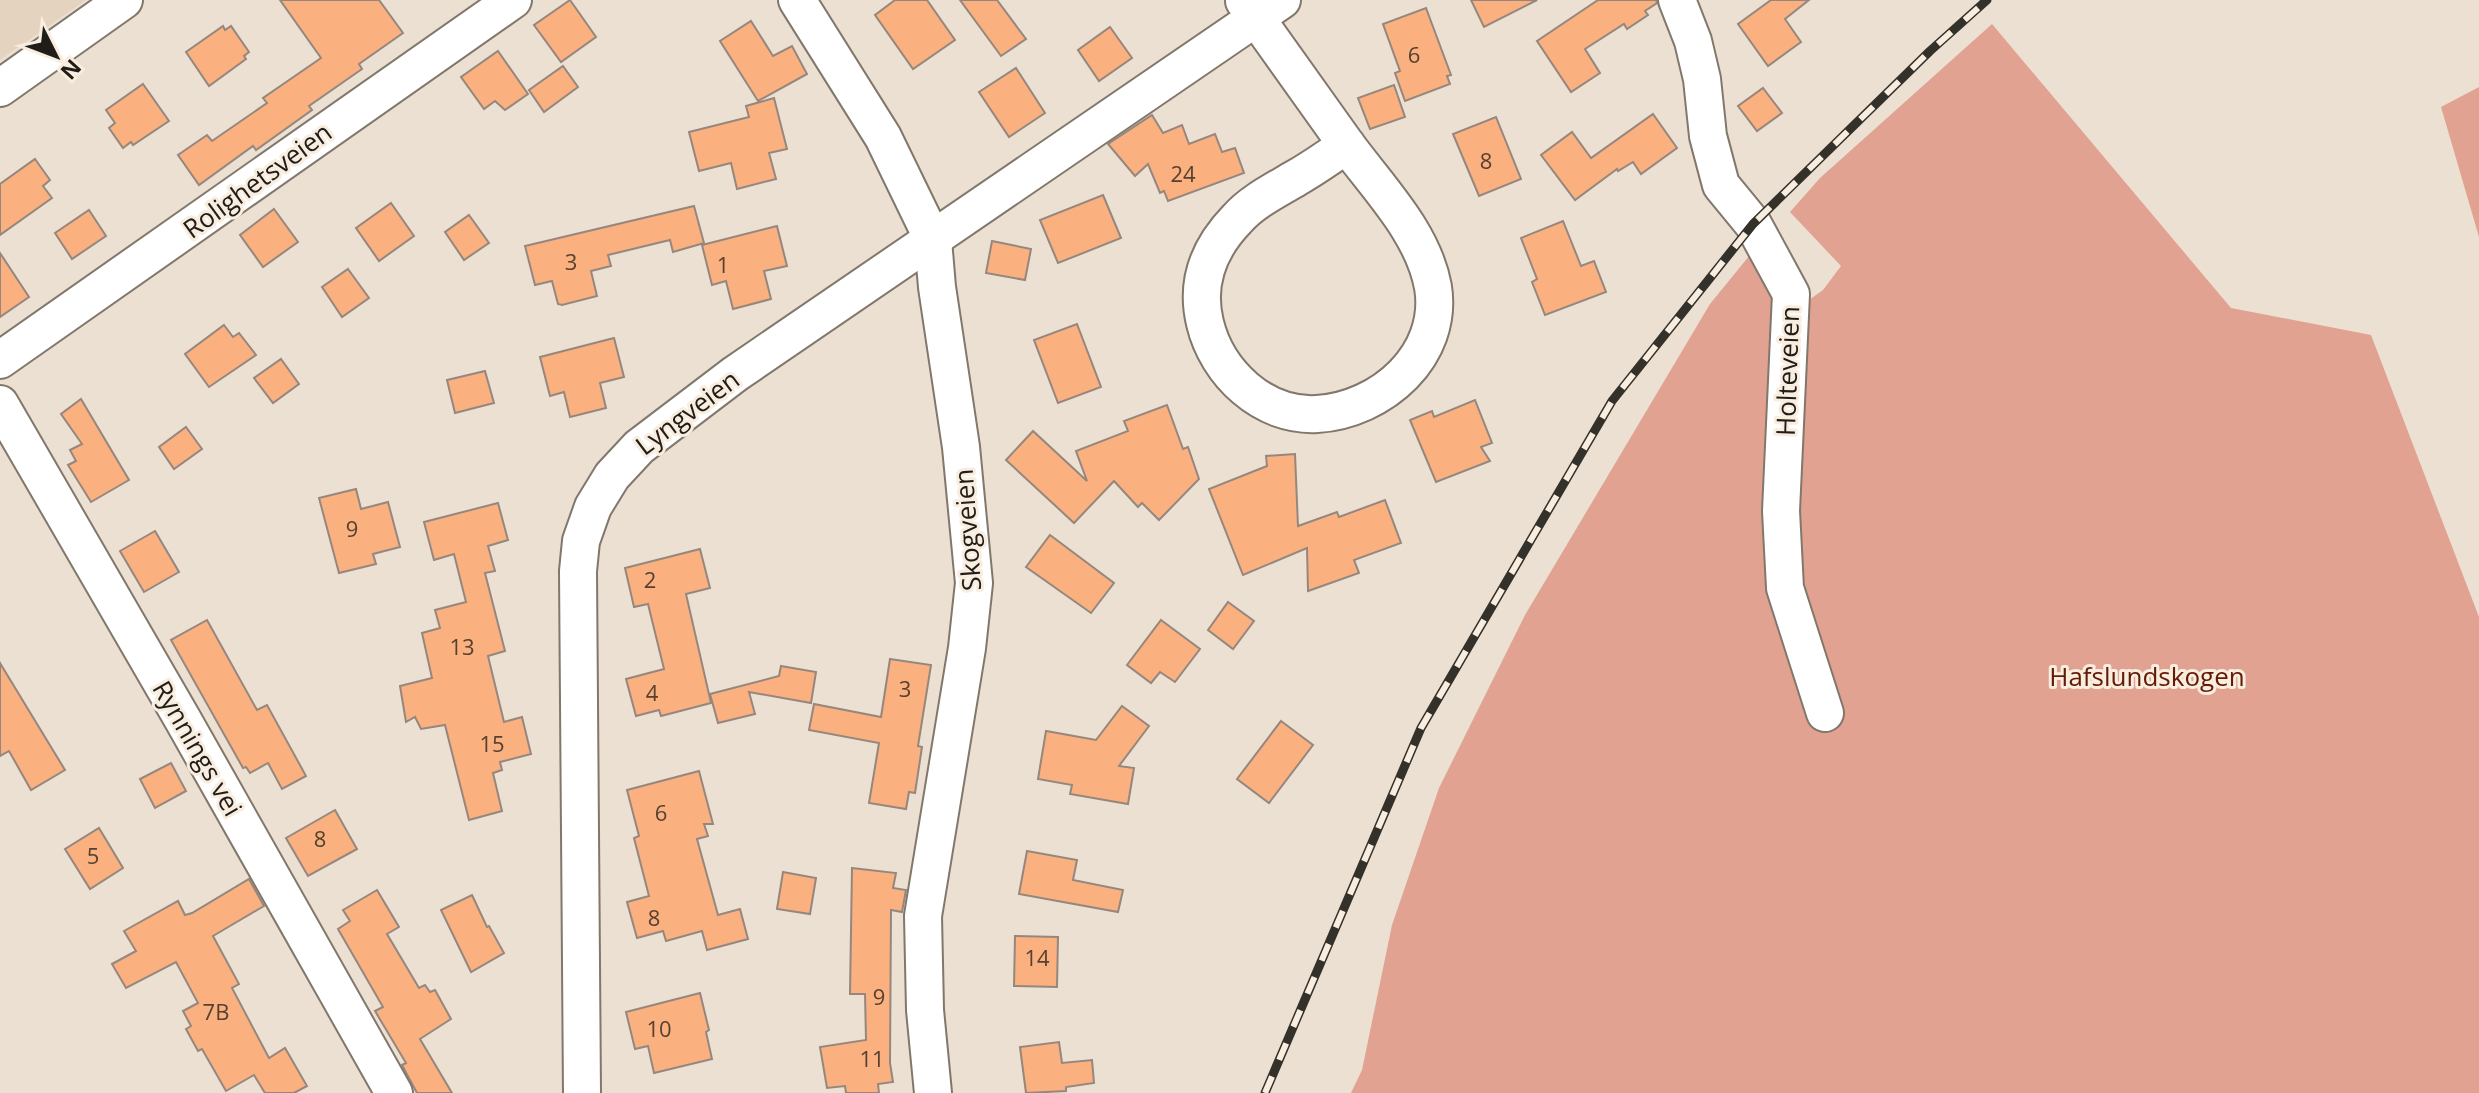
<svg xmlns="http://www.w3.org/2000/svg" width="2479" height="1093" viewBox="0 0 2479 1093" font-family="'Open Sans',sans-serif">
<rect width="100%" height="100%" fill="#ebe0d2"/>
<polygon fill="#e3d3bf" points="0,0 86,0 0,60"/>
<g fill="#e1a292">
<polygon points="1992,24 2231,308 2371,335 2479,617 2479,1093 1351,1093 1362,1070 1392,925 1439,788 1525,615 1710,304 1754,250 1782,319 1823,290 1841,266 1790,212 1820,178"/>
<polygon points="2479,87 2479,237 2441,107"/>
</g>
<g fill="#fab07f" stroke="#96877e" stroke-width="2">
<polygon points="280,0 379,0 403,33 359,64 362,69 309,106 312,110 256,150 253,146 199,185 178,155 207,135 212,141 267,103 263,98 321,58"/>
<polygon points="570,0 596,37 561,62 534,25"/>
<polygon points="895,0 927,0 955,40 913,69 875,15"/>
<polygon points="960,0 997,0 1026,39 1001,56"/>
<polygon points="1471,0 1537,0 1484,27"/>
<polygon points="1598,0 1656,0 1657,3 1645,11 1648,15 1627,29 1624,24 1585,49 1600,73 1571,92 1537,41"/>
<polygon points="1771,0 1809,0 1785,19 1801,42 1768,66 1738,24"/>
<polygon points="1426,8 1451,75 1447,76 1450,84 1405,101 1395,73 1400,71 1383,24"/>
<polygon points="751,21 773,56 792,46 807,74 758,101 720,41"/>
<polygon points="223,26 225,30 231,26 249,52 244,56 246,59 209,86 186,52"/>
<polygon points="1110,27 1132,58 1099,81 1078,50"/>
<polygon points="498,51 528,94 505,110 495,101 484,109 461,77"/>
<polygon points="563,66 578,87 544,112 529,90"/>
<polygon points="1016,68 1045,113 1009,137 979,92"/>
<polygon points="143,84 169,121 133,145 131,142 123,148 109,128 115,123 106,110"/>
<polygon points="1394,85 1405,117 1370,129 1358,98"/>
<polygon points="1763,88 1782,113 1757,131 1738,106"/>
<polygon points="774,98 787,149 769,153 776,179 737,189 731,163 699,171 689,132 749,117 746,106"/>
<polygon points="1653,114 1677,148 1641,174 1633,162 1618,171 1617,169 1575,200 1541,155 1572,132 1591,158"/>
<polygon points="1152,115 1163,133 1182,125 1189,144 1215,134 1222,152 1235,148 1244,173 1168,201 1164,191 1160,193 1148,164 1135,176 1108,144"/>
<polygon points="1496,117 1521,179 1479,196 1453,134"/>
<polygon points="35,159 50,180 43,186 52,198 0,235 0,184"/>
<polygon points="1103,195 1121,238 1058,263 1040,220"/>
<polygon points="391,203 414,236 379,261 356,228"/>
<polygon points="694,206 704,243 673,252 670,240 608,255 611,266 591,271 597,296 562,305 558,304 552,281 535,285 525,246"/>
<polygon points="274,209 298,242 263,267 240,235"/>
<polygon points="89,210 106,236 72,259 55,233"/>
<polygon points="469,215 489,243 464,260 445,232"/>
<polygon points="1563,221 1581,266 1594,261 1606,292 1545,315 1532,282 1537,279 1521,238"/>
<polygon points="777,226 787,266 764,271 771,299 733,309 726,281 712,285 702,245"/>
<polygon points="992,241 1031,249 1025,280 986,273"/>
<polygon points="0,253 29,297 0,317"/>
<polygon points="348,269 369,298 342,317 322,287"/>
<polygon points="1077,324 1101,387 1058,403 1034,340"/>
<polygon points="224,325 233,337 239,333 256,355 209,387 185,354"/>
<polygon points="614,338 624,377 600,383 606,408 570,417 564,392 550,396 540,357"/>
<polygon points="281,359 299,384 273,403 254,378"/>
<polygon points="485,371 494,403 455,413 447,380"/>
<polygon points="81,399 129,480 91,502 68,465 76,461 70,450 82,444 61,414"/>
<polygon points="1475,400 1492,443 1481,447 1490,461 1436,482 1410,420 1432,411 1434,417"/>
<polygon points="1167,405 1183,449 1188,447 1199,479 1159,520 1142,503 1138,507 1114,481 1074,523 1006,460 1033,431 1087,481 1076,451 1128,431 1124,421"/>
<polygon points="186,427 202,449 174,469 159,447"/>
<polygon points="1295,454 1298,526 1337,512 1339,517 1385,500 1401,543 1354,560 1359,573 1308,591 1307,548 1243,575 1209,489 1267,466 1266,456"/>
<polygon points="356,489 361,509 388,502 400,547 373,554 376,564 339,573 319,498"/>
<polygon points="498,503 508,540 488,546 495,571 485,573 505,651 488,656 504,722 522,717 531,754 500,762 502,770 493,773 502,811 469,820 445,725 421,729 415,717 406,722 400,686 432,678 422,633 440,628 435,610 466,602 454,554 434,560 424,522"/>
<polygon points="155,531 179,572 144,592 120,551"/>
<polygon points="1050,535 1114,583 1091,613 1026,567"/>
<polygon points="700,549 710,588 686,594 711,703 661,716 659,710 636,716 626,679 664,669 648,604 634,607 625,568"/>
<polygon points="1228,602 1254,621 1233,649 1208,630"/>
<polygon points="207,620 257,710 267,705 306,776 282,789 268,763 250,773 246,767 243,768 171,640"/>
<polygon points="1161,620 1200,649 1175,682 1160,672 1151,683 1127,665"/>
<polygon points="890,659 931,665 918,746 922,747 915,793 909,792 906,809 869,803 879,743 809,730 814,704 881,717"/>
<polygon points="0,663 65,770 31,790 9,751 0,756"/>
<polygon points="781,666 816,672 811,703 749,692 755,714 718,723 710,694 779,676"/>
<polygon points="1122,706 1149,726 1119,766 1134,768 1128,804 1070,794 1072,785 1038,779 1046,731 1096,740"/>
<polygon points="1281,721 1313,745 1269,803 1237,779"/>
<polygon points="171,763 186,791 155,808 140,779"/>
<polygon points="699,771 713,824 704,824 708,836 697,839 718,915 740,909 748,939 707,950 702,931 666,941 663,931 637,938 627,902 649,896 634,838 639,836 627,790"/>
<polygon points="335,810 357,849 308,876 286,838"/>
<polygon points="99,828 123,868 90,889 65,849"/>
<polygon points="1027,851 1077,860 1073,880 1123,890 1118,912 1019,894"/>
<polygon points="852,868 896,873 893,888 906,890 902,912 891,910 890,1063 893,1082 878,1084 879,1093 846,1093 845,1086 827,1088 820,1047 866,1040 865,994 850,994"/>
<polygon points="783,872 816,878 810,914 777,909"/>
<polygon points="249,879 264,906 213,936 239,984 232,988 269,1058 285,1048 307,1086 294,1093 265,1093 254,1075 226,1091 202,1049 198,1051 186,1029 191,1026 183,1011 198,1003 176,962 126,988 112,964 136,951 124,931 178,901 185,915 192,913"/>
<polygon points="377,890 399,927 387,934 419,988 425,985 430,992 435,990 451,1019 420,1039 452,1093 417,1093 402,1065 406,1063 375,1011 383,1007 338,929 350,921 343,910"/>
<polygon points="472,895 487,927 489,926 504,953 471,972 441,910"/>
<polygon points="1015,936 1058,937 1057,987 1014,986"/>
<polygon points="700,993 709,1030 706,1032 712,1059 654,1073 648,1046 635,1049 626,1012"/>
<polygon points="1059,1042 1062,1063 1092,1060 1094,1083 1066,1087 1066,1091 1026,1093 1020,1047"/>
</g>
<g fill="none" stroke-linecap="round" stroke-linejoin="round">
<g stroke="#81776b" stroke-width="40">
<g id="street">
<polyline points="797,0 883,137 933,240 937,287 961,447 974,583 967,648 923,916 925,1010 933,1093"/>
<polyline points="1677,0 1693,41 1702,79 1708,136 1721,185 1753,224 1791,294 1781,511 1785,588 1825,713"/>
<path d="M1244 1C1278 49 1312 97 1346 144 1378 188 1423 232 1433 287 1444 355 1382 410 1317 414 1263 417 1217 373 1205 323 1195 282 1209 248 1237 219 1253 201 1276 190 1296 178 1314 168 1330 156 1347 145"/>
<polyline points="0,88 124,0"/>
<polyline points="0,360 513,0"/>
<polyline points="0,404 183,720 394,1093"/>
<polyline points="582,1093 578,571 581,541 593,507 612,476 639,447 735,374 1282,0"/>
</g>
</g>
<use href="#street" stroke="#fff" stroke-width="36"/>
<g stroke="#34302a" stroke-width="9">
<polyline id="rail" points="1265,1093 1421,728 1612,401 1753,224 1930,51 1987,0"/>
</g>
<use href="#rail" stroke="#f8eddf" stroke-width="6" stroke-dasharray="18" stroke-linecap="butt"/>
</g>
<g text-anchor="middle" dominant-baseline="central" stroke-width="6" stroke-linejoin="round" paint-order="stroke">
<g font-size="22" fill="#564131">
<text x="1414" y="54">6</text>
<text x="1486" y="160">8</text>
<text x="1183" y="173">24</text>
<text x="571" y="261">3</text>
<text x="723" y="264">1</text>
<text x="352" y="528">9</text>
<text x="650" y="579">2</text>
<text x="462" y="646">13</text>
<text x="905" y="688">3</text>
<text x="652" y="692">4</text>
<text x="492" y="743">15</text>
<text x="661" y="812">6</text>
<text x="320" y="838">8</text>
<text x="93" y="855">5</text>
<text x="654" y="917">8</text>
<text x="1037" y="957">14</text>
<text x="879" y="996">9</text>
<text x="216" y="1011">7B</text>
<text x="659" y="1028">10</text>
<text x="872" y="1058">11</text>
</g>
<g font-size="26" fill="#201c17" stroke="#f8eddf">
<text transform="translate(257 180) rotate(-36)">Rolighetsveien</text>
<text transform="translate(1787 371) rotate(-88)">Holteveien</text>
<text transform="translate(687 412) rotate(-37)">Lyngveien</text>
<text transform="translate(967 530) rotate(-94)">Skogveien</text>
<text transform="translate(198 748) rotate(60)">Rynnings vei</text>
</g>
<g font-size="26" fill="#651a06" stroke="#f8eddf">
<text x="2147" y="676">Hafslundskogen</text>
</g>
</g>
<g transform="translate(56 56) rotate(132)" stroke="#f8eddf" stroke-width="6" paint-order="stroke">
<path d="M0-6L14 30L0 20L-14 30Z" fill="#201c17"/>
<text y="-12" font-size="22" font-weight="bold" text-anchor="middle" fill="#201c17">N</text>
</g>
</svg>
